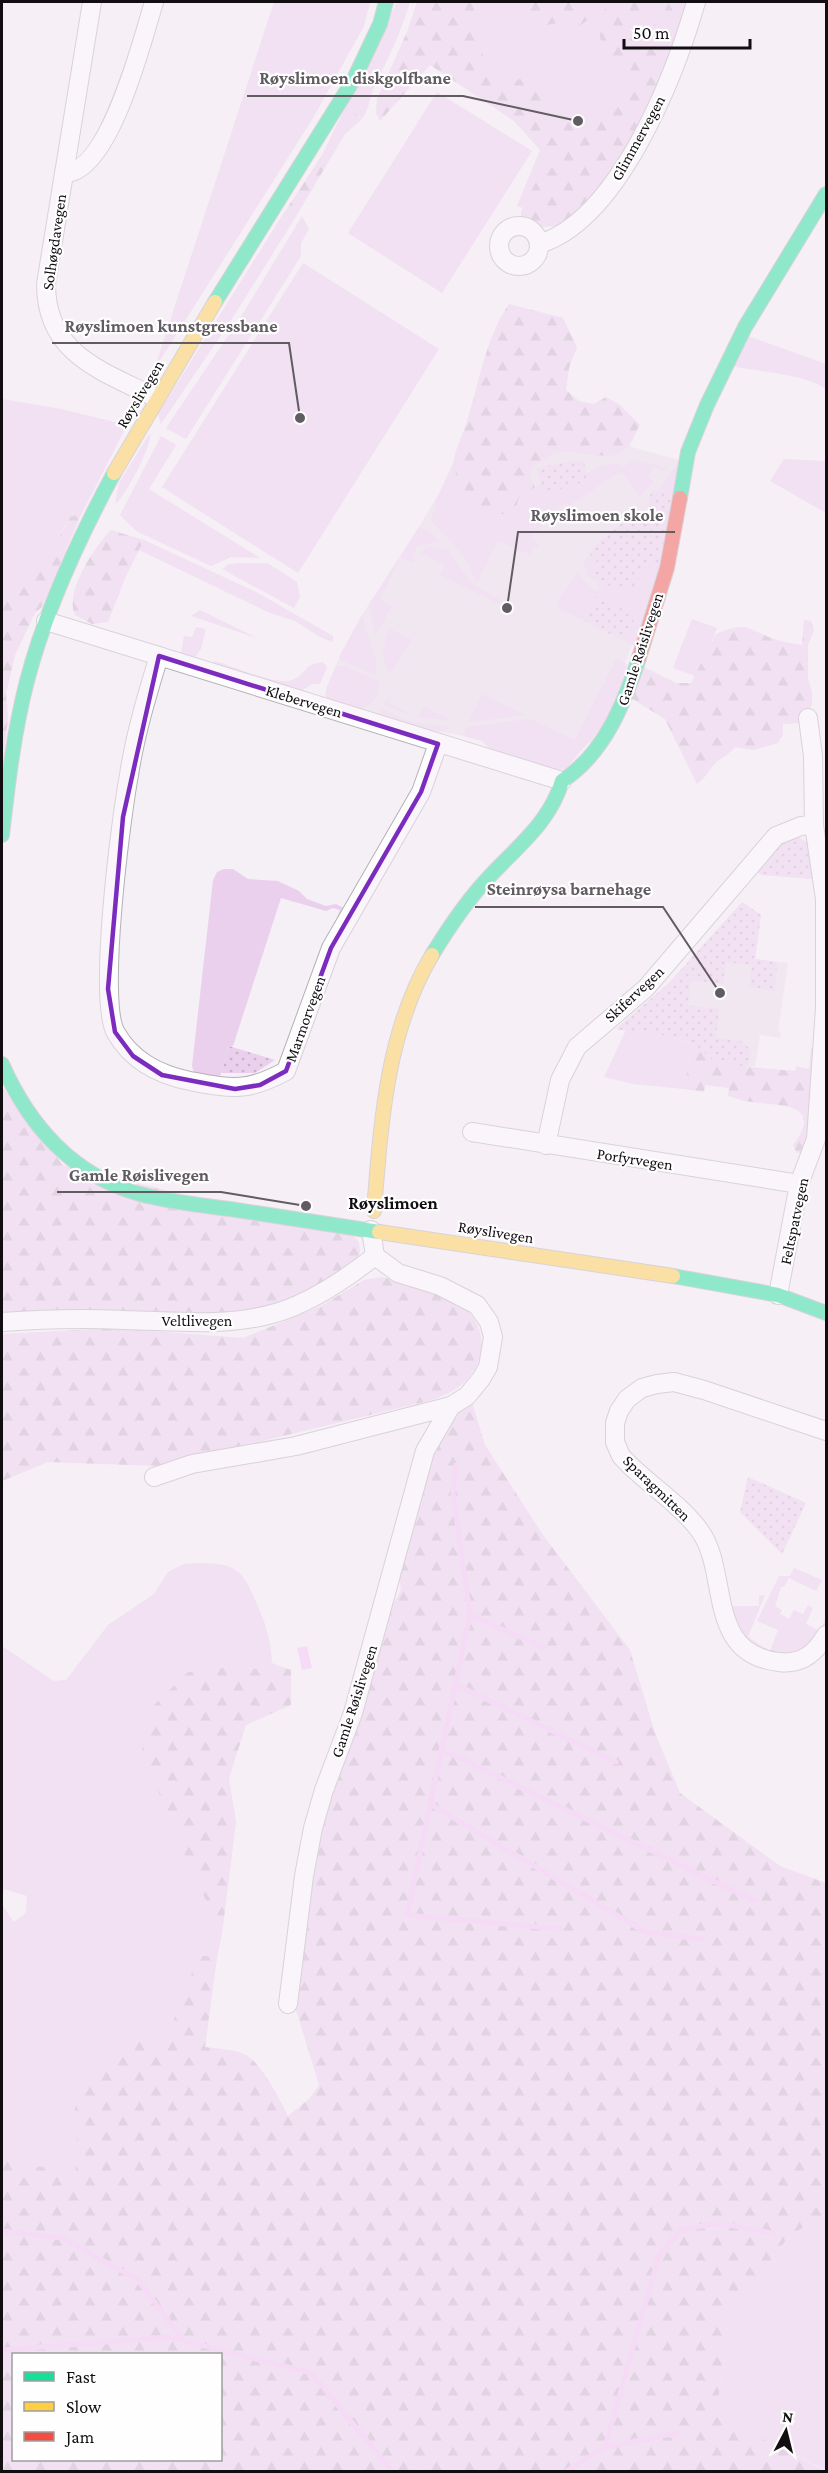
<svg xmlns="http://www.w3.org/2000/svg" width="828" height="2473" viewBox="0 0 828 2473" font-family="'Crimson Pro',serif">
<defs>
<pattern id="forest-firs" width="22" height="20" patternUnits="userSpaceOnUse" patternTransform="scale(1.5)"><rect width="22" height="20" fill="#ebd0ed"/><path d="M5 1l3.5 6h-7zM16 11l3.5 6h-7z" fill="#c8b1ca"/></pattern>
<pattern id="park-dots" width="8" height="8" patternUnits="userSpaceOnUse" patternTransform="scale(1.5)"><rect width="8" height="8" fill="#ebd0ed"/><path d="M2 2h.1M6 6h.1" fill="none" stroke="#c8b1ca" stroke-width="1.8" stroke-linecap="round"/></pattern>
</defs>
<rect width="100%" height="100%" fill="#f5eff6"/>
<g fill="#eadeeb">
<polygon points="603,439 682,461 668,543 597,742 489,748 482,741 464,736 436,731 355,710 325,695 334,669 362,615 419,527 444,485 454,461 524,440"/>
<polygon points="742,902 761,915 755,959 788,963 778,1031 781,1032 780,1038 760,1035 755,1066 748,1067 671,1037 616,1029 670,982"/>
</g>
<g fill="#ebd0ed">
<polygon points="274,2 370,2 364,26 313,118 154,370"/>
<path d="M397 2H410C401 33 387 60 373 90 369 100 369 111 361 120L360 116 322 155Z"/>
<polygon points="421,2 686,2 568,222 517,206 540,150 418,14"/>
<polygon points="437,92 532,151 442,293 348,233"/>
<polygon points="302,216 309,229 301,243 301,256 186,439 166,428 242,315"/>
<polygon points="280,219 292,223 230,322 161,424 158,414"/>
<polygon points="303,263 439,349 298,573 162,487"/>
<path d="M745 335 826 364V389C805 374 760 372 732 366Z"/>
<polygon points="2,399 61,409 127,425 79,519 70,517 48,555 2,596"/>
<path d="M150 433C153 444 125 497 115 504L119 483Z"/>
<polygon points="161,436 176,445 149,489 260,558 231,557 211,566 136,531 120,515"/>
<polygon points="784,459 826,461 826,513 770,481"/>
<path d="M634 460 668 468 663 471 654 467 648 477 654 481 640 496 622 473H618L569 506 566 503 553 512 531 537 539 545 536 548 532 546 531 555 498 541 477 582 464 556 431 520 437 498 454 461C463 493 469 508 503 516L518 499 540 484 543 494 587 481 586 474 602 465 620 463 623 467Z"/>
<polygon points="682,461 663,566 636,647 624,641 636,615 597,597 585,621 558,608 557,603 578,570 583,580 594,590 607,585 631,590 638,585 639,572 658,562 672,494 658,490 674,468"/>
<polygon points="419,527 427,530 440,541 416,547 413,563 400,557 380,600 392,606 376,635 369,605"/>
<polygon points="144,540 256,592 333,636 333,642 320,637 295,621 270,613 139,550"/>
<polygon points="427,546 448,550 472,584 502,601 504,606 440,575 445,565 421,553"/>
<path d="M590 554 597 561 593 577 599 578V582C587 580 585 574 584 563Z"/>
<polygon points="242,563 267,563 297,582 300,597 294,608 222,569 229,564"/>
<polygon points="200,610 257,638 191,616"/>
<polygon points="362,615 376,661 376,675 340,660 339,657"/>
<polygon points="692,619 717,628 698,677 673,668"/>
<polygon points="196,627 206,629 201,649 194,659 181,653 184,636 192,637"/>
<path d="M390 629 412 640 391 673C378 661 384 643 390 629Z"/>
<polygon points="616,659 627,664 614,712 566,769 555,770 495,753 482,741 464,736 466,727 530,719 575,740"/>
<path d="M215 661C232 666 278 686 292 680 308 674 301 665 323 662L327 667 320 684H312L298 693 212 665Z"/>
<path d="M336 666H345L379 682C380 698 370 707 355 710L326 700V689Z"/>
<path d="M391 693 388 702 418 718 424 707 452 720C423 718 410 718 384 704Z"/>
<polygon points="482,694 525,715 469,722"/>
<path d="M381 708 413 723 452 727C432 739 402 723 382 716L379 713Z"/>
<polygon points="224,869 233,869 248,879 278,881 299,891 307,899 326,906 336,904 344,908 340,919 336,920 340,910 333,908 326,911 281,898 233,1046 229,1046 219,1080 195,1075 192,1066 213,880 217,872"/>
<polygon points="626,1030 671,1037 695,1046 690,1055 684,1089 633,1084 604,1077"/>
<path d="M198 1563C241 1563 243 1572 259 1609 267 1627 271 1643 272 1663L261 1669 229 1667 188 1672 143 1751 173 1831 222 1934 217 1958 199 1956 167 2037 133 2041 72 2120 79 2147 75 2174 63 2180 51 2167 28 2166 2 2152V1905L14 1922 26 1913 27 1896 4 1889 2 1899V1646L54 1681 66 1680 108 1625 154 1594 168 1572 184 1564Z"/>
<polygon points="794,1568 822,1580 816,1591 789,1578 784,1587 781,1587 775,1606 782,1610 780,1614 789,1619 794,1610 803,1614 808,1605 813,1608 806,1624 820,1631 826,1617 826,1626 808,1651 768,1655 746,1642 727,1606 759,1606 759,1596 765,1595 748,1637 770,1651 778,1630 757,1621 779,1576 790,1576"/>
<polygon points="826,2214 826,2470 716,2417 729,2318 789,2236"/>
</g>
<g fill="url(#forest-firs)" fill-rule="evenodd">
<path d="M417 2H475V19L488 78 505 86 524 77H535C546 95 544 118 541 139L430 65 380 121 376 113 377 99 407 32Z"/>
<path d="M522 2H600L589 19 578 27 576 18C552 24 527 36 522 2Z"/>
<path d="M669 2H691L668 76 599 193 559 226 541 227 521 220V212L541 172 551 126C566 121 583 124 597 117 621 106 637 53 647 29L658 23Z"/>
<polygon points="608,3 641,3 649,12 625,65 604,60 598,24"/>
<polygon points="356,114 361,120 345,134 292,223 280,219 322,155"/>
<path d="M509 304 563 318 577 347 569 368 566 390 579 401 594 404 606 397 620 405 640 425C636 431 633 440 629 446 612 467 576 447 554 453 547 456 540 462 533 466L530 477 535 487 518 499 516 511C505 516 487 516 478 507 466 496 456 480 454 464 453 453 463 435 466 424 479 385 485 339 509 304Z"/>
<path d="M78 515 79 519 42 607 35 613 15 655 6 694 8 717 2 773V596C32 569 52 554 70 517Z"/>
<path d="M111 530 144 540 126 576 108 622 92 624 75 615C64 592 95 546 111 530Z"/>
<path d="M804 620 811 621 814 630 808 645V679L812 692V705L802 723 783 724V734L778 743 753 750 735 747C728 756 718 759 713 766 707 773 705 778 697 784L665 719 631 698 640 665 676 683H691L716 634C747 621 745 628 774 639 783 642 793 643 802 645Z"/>
<path d="M695 1046 748 1067 795 1071 796 1066 809 1069 811 1048H815L813 1133 803 1154 796 1152 793 1145C825 1102 780 1106 751 1102 743 1101 736 1098 728 1096L729 1088 705 1085 704 1092 684 1089 690 1055Z"/>
<polygon points="2,1087 63,1165 353,1236 359,1242 360,1251 357,1261 332,1282 249,1315 2,1317"/>
<path d="M382 1277C406 1284 436 1290 457 1303 492 1324 488 1369 454 1390 446 1395 437 1398 428 1401L159 1466 48 1462 2 1481V1334L113 1328 243 1338 319 1307 364 1280Z"/>
<path d="M471 1399 485 1445 543 1535 630 1650 655 1733 680 1793 780 1866 826 1883V2214L789 2236 729 2318 716 2416 826 2471H2V2152L28 2166 51 2167 63 2180 75 2174 79 2147 72 2120 83 2080 133 2041 167 2037 199 1955 217 1958 205 2047C218 2049 234 2049 246 2055 261 2063 281 2101 288 2116L310 2098 319 2085 294 2003 313 1850 389 1612 401 1590 399 1578 423 1478 450 1415ZM14 2354H220V2460H14Z"/>
<polygon points="272,1663 291,1670 291,1705 246,1725 229,1778 236,1822 222,1934 173,1831 143,1751 139,1731 152,1707 188,1672 229,1667 261,1669"/>
</g>
<g fill="url(#park-dots)">
<polygon points="571,461 584,461 587,481 543,494 536,468"/>
<polygon points="651,490 672,494 659,562 639,572 638,585 631,590 607,585 598,586 599,578 592,577 597,561 590,554 600,541 631,516 639,520 648,517"/>
<polygon points="596,597 636,615 624,641 585,621"/>
<polygon points="798,837 808,843 814,879 762,875 756,872 778,843"/>
<path d="M742 902 761 915 755 959 777 962 775 991 749 987 752 965 726 962 723 984 691 980 688 1005 719 1009 716 1038 741 1041 751 1050 748 1067 713 1061C692 1033 648 1034 616 1029L670 982Z"/>
<polygon points="229,1046 275,1060 255,1073 221,1073"/>
<polygon points="748,1477 806,1503 782,1554 740,1512"/>
</g>
<polygon fill="#f4c4f7" points="307,1646 312,1668 302,1670 297,1648"/>
<g fill="none" stroke-linecap="round" stroke-linejoin="round">
<g stroke="#f4c4f7" stroke-width="5">
<polyline points="456,1465 453,1493 470,1615 407,1915 560,1929"/>
<polyline points="470,1615 543,1647"/>
<polyline points="455,1684 616,1762"/>
<polyline points="441,1749 755,1901"/>
<polyline points="430,1804 645,1932 701,1939"/>
<polyline points="2,2231 62,2238 138,2280 183,2340"/>
<polyline points="2,2350 169,2337 311,2373 393,2472"/>
<polyline points="605,2447 677,2433"/>
<polyline points="565,2472 605,2447 659,2255 681,2230 718,2223 772,2233"/>
</g>
<g stroke="#b5b1b6" stroke-width="20">
<g id="street">
<path d="M92 2 46 284C46 355 103 371 156 398"/>
<path d="M64 173C109 175 143 38 154 2"/>
<circle cx="519" cy="246" r="20"/>
<path d="M539 244C619 220 675 75 696 2"/>
<polyline points="46,621 562,781"/>
<path d="M159 656C147 695 135 735 129 775 121 818 97 1002 116 1033 132 1061 160 1075 190 1081 233 1089 247 1092 286 1071L331 948 421 792 438 744"/>
<polyline points="472,1132 799,1184"/>
<polyline points="546,1145 560,1080 577,1047 646,988 776,836 801,826 814,825"/>
<polyline points="778,1295 799,1184 816,1139 825,1008 825,899 814,825 813,756 808,718"/>
<path d="M2 1322C43 1319 84 1318 125 1320 174 1321 224 1327 272 1314 307 1305 347 1278 375 1256"/>
<path d="M826 1431 704 1390 674 1382 657 1384 642 1388 627 1399 619 1411 615 1423V1442L621 1456C645 1483 679 1502 700 1531 730 1573 705 1654 779 1662 801 1665 815 1654 826 1635"/>
<polyline points="154,1477 192,1464 296,1446 451,1406"/>
<polyline points="288,2004 304,1876 313,1828 324,1790 353,1713 425,1451 451,1406 467,1396 481,1379 488,1367 493,1337 489,1322 477,1305 440,1286 398,1273 375,1256 371,1230"/>
</g>
</g>
<g stroke="#b5b1b6" stroke-width="16">
<g id="fast">
<polyline points="215,302 354,79 380,24 386,2"/>
<polyline points="680,498 688,452 707,405 745,327 826,194"/>
<path d="M2 835C8 783 14 731 27 681 46 608 79 538 114 473"/>
<path d="M432 955C449 927 467 900 490 876 518 846 550 822 562 781 604 754 624 704 639 658"/>
<path d="M2 1064C29 1125 73 1176 140 1194 169 1202 200 1205 230 1209 280 1217 330 1224 379 1232"/>
<polyline points="673,1276 778,1295 826,1313"/>
</g>
</g>
<g stroke="#b5b1b6" stroke-width="16">
<g id="slow">
<polyline points="114,473 215,302"/>
<path d="M374 1211C381 1124 386 1032 432 955"/>
<polyline points="379,1232 673,1276"/>
</g>
</g>
<g stroke="#b5b1b6" stroke-width="16">
<polyline id="jam" points="639,658 667,568 680,498"/>
</g>
<use href="#street" stroke="#fefdfe" stroke-width="18"/>
<use href="#fast" stroke="#16e098" stroke-width="14"/>
<use href="#slow" stroke="#ffcf43" stroke-width="14"/>
<use href="#jam" stroke="#f24e42" stroke-width="14"/>
</g>
<path d="M0 0H828V2473H0ZM159 656 438 744 421 792 331 948 286 1071 260 1085 235 1089 162 1075 133 1056 115 1032 108 989 123 817Z" fill="#f5eff6" fill-opacity=".55" fill-rule="evenodd"/>
<path fill="none" stroke="#7b2cbf" stroke-width="4.5" stroke-linejoin="round" d="M159 656 438 744 421 792 331 948 286 1071 260 1085 235 1089 162 1075 133 1056 115 1032 108 989 123 817Z"/>
<g text-anchor="middle" dominant-baseline="central" stroke-width="4.5" stroke-linejoin="round" paint-order="stroke">
<g font-size="16" fill="#110d11" stroke="#fefefe">
<text transform="translate(638 138) rotate(-61)">Glimmervegen</text>
<text transform="translate(54 242) rotate(-82)">Solhøgdavegen</text>
<text transform="translate(140 394) rotate(-59)">Røyslivegen</text>
<text transform="translate(640 649) rotate(-72)">Gamle Røislivegen</text>
<text transform="translate(304 701) rotate(17)">Klebervegen</text>
<text transform="translate(634 994) rotate(-43)">Skifervegen</text>
<text transform="translate(305 1019) rotate(-70)">Marmorvegen</text>
<text transform="translate(635 1159) rotate(9)">Porfyrvegen</text>
<text transform="translate(794 1221) rotate(-78)">Feltspatvegen</text>
<text transform="translate(496 1232) rotate(9)">Røyslivegen</text>
<text x="197" y="1320">Veltlivegen</text>
<text transform="translate(657 1488) rotate(44)">Sparagmitten</text>
<text transform="translate(354 1701) rotate(-72)">Gamle Røislivegen</text>
</g>
<g font-size="18" font-weight="bold" fill="#110d11" stroke="#fefefe">
<text x="393" y="1203">Røyslimoen</text>
</g>
</g>
<path fill="none" stroke="#615c61" stroke-width="2" d="M578 121L463 96H247M300 418L289 343H52M507 608L518 532H675M720 993L663 907H475M306 1206L221 1192H57"/>
<g fill="#615c61" stroke="#fefefe" stroke-width="2">
<circle cx="578" cy="121" r="6"/>
<circle cx="300" cy="418" r="6"/>
<circle cx="507" cy="608" r="6"/>
<circle cx="720" cy="993" r="6"/>
<circle cx="306" cy="1206" r="6"/>
</g>
<g font-size="18" text-anchor="middle" font-weight="bold" fill="#615c61" stroke="#fefefe" stroke-width="4.5" stroke-linejoin="round" paint-order="stroke">
<text x="355" y="84">Røyslimoen diskgolfbane</text>
<text x="171" y="332">Røyslimoen kunstgressbane</text>
<text x="597" y="521">Røyslimoen skole</text>
<text x="569" y="895">Steinrøysa barnehage</text>
<text x="139" y="1181">Gamle Røislivegen</text>
</g>
<rect width="828" height="2473" fill="none" stroke="#110d11" stroke-width="6"/>
<rect x="12" y="2353" width="210" height="108" fill="#fefefe" stroke="#9f9e9f" stroke-width="1.5"/>
<rect x="24" y="2372" width="30" height="9" fill="#16e098" stroke="#9f9e9f" stroke-width="1.5"/>
<text x="66" y="2383" font-size="18" fill="#110d11">Fast</text>
<rect x="24" y="2402" width="30" height="9" fill="#ffcf43" stroke="#9f9e9f" stroke-width="1.5"/>
<text x="66" y="2413" font-size="18" fill="#110d11">Slow</text>
<rect x="24" y="2432" width="30" height="9" fill="#f24e42" stroke="#9f9e9f" stroke-width="1.5"/>
<text x="66" y="2443" font-size="18" fill="#110d11">Jam</text>
<g transform="translate(786 2431) rotate(7)" stroke="#fefefe" stroke-width="4.5" paint-order="stroke">
<path d="M0-4.5L10 22L0 15L-10 22Z" fill="#110d11"/>
<text y="-9" font-size="16" font-weight="bold" text-anchor="middle" fill="#110d11">N</text>
</g>
<path d="M624 39v9h126v-9" fill="none" stroke="#110d11" stroke-width="3"/>
<text x="633" y="39" font-size="18" fill="#110d11" stroke="#fefefe" stroke-width="4.5" paint-order="stroke">50 m</text>
</svg>
